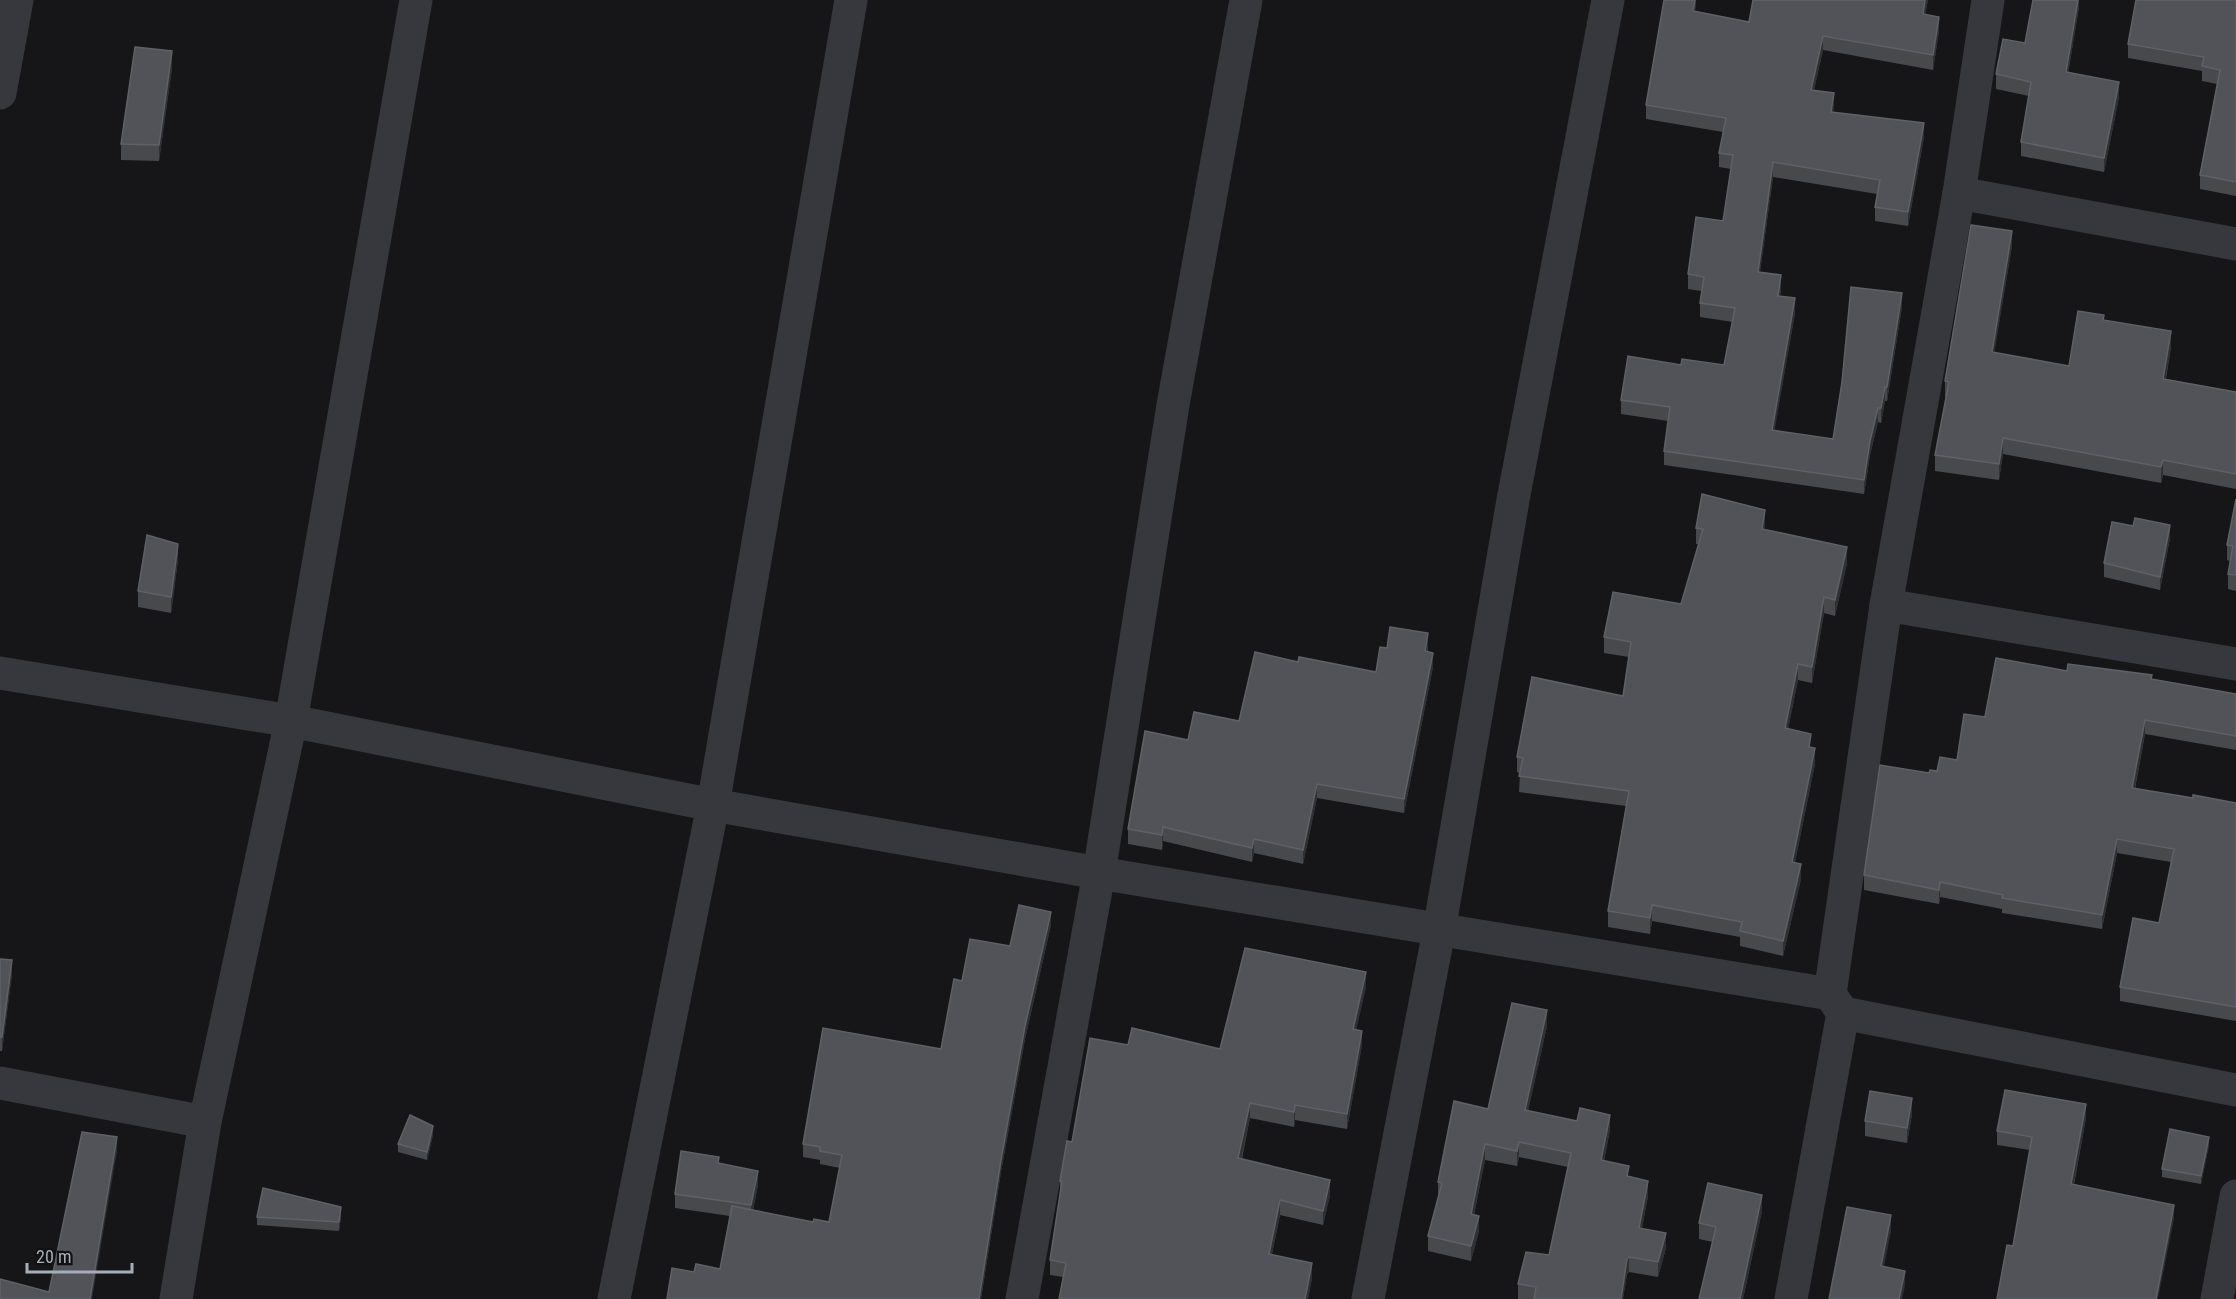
<svg xmlns="http://www.w3.org/2000/svg" width="2236" height="1299" viewBox="0 0 2236 1299" font-family="'Roboto Condensed',sans-serif">
<rect width="100%" height="100%" fill="#161618"/>
<g fill="none" stroke-linecap="round" stroke-linejoin="round">
<g stroke="#37383d" stroke-width="33">
<polyline points="0,93 17,0"/>
<polyline points="1959,193 2236,244"/>
<polyline points="1886,605 2236,664"/>
<polyline points="0,673 291,721 713,805 1099,873 1830,994 1843,1013 2236,1090"/>
<polyline points="1830,994 1886,605 1959,193 1988,0"/>
<polyline points="0,1083 205,1122"/>
<polyline points="176,1299 205,1122 291,721 416,0"/>
<polyline points="614,1299 713,805 851,0"/>
<polyline points="1022,1299 1099,873 1173,405 1246,0"/>
<polyline points="1368,1299 1439,931 1513,500 1608,0"/>
<polyline points="1791,1299 1843,1013"/>
<polyline points="2217,1299 2236,1196"/>
</g>
</g>
<g fill="#47494d">
<polygon points="1696,0 1695,11 1749,22 1753,0 1928,0 1925,14 1939,31 1933,70 1823,50 1814,90 1834,107 1833,112 1924,137 1908,226 1875,221 1875,207 1877,194 1773,177 1760,272 1781,289 1780,296 1795,313 1774,431 1833,439 1902,307 1887,401 1885,401 1881,423 1878,422 1870,455 1864,494 1664,465 1664,451 1668,421 1621,414 1621,400 1681,365 1724,365 1733,322 1700,317 1700,303 1701,291 1688,289 1688,274 1723,221 1731,169 1719,167 1719,153 1723,132 1646,119 1646,105"/>
<polygon points="2079,0 2079,7 2068,73 2119,97 2104,172 2021,156 2021,142 2029,96 1996,89 1996,74 2025,43"/>
<polygon points="2236,0 2236,196 2200,189 2200,175 2217,84 2202,81 2202,71 2128,58 2128,44"/>
<polygon points="172,68 159,161 121,160 121,144"/>
<polygon points="2012,246 1994,352 2069,366 2104,321 2171,347 2166,379 2236,392 2236,489 2163,475 2161,483 2003,454 1999,480 1935,471 1935,455 1947,397 1945,397 1945,381"/>
<polygon points="2236,499 2236,591 2228,589 2228,574 2230,561 2227,560 2227,545"/>
<polygon points="1765,526 1764,529 1847,563 1835,616 1824,613 1812,683 1798,680 1788,729 1811,747 1815,764 1795,862 1801,879 1783,956 1740,946 1740,937 1652,921 1650,934 1608,927 1608,911 1626,806 1519,792 1520,773 1517,772 1517,757 1623,696 1629,657 1604,653 1604,637 1681,604 1699,544 1696,544 1696,528"/>
<polygon points="2133,526 2170,538 2160,590 2104,577 2104,563"/>
<polygon points="178,560 171,613 138,607 138,591"/>
<polygon points="1428,647 1428,652 1433,667 1404,813 1317,798 1303,864 1254,853 1252,862 1163,841 1162,850 1128,844 1128,829 1188,740 1239,721 1298,662 1376,672 1387,648"/>
<polygon points="2067,671 2152,679 2236,694 2236,750 2145,734 2135,789 2193,798 2236,803 2236,1021 2120,1001 2120,987 2159,923 2171,862 2117,853 2102,929 2002,913 2002,909 1940,897 1939,904 1864,890 1864,875 1929,773 1937,771 1957,760 1985,717"/>
<polygon points="1051,925 1025,1039 1001,1172 981,1299 694,1272 720,1269 730,1216 675,1208 675,1194 719,1163 758,1185 753,1210 813,1222 829,1222 840,1168 820,1164 820,1160 803,1157 803,1144 941,1049 962,981 1010,946"/>
<polygon points="0,959 12,974 2,1051 0,1051"/>
<polygon points="1366,987 1356,1029 1362,1045 1347,1129 1295,1120 1294,1127 1250,1118 1242,1159 1330,1195 1323,1225 1280,1215 1272,1254 1312,1278 1308,1299 1059,1299 1063,1277 1050,1275 1050,1260 1060,1195 1060,1181 1072,1142 1128,1045 1220,1049"/>
<polygon points="1547,1026 1528,1111 1610,1130 1604,1161 1629,1177 1648,1196 1642,1228 1666,1248 1658,1277 1629,1272 1627,1274 1623,1299 1518,1299 1518,1284 1549,1255 1568,1167 1519,1157 1517,1166 1485,1160 1474,1215 1479,1231 1471,1261 1428,1251 1428,1236 1438,1197 1438,1182"/>
<polygon points="1912,1114 1907,1143 1865,1136 1865,1121"/>
<polygon points="2086,1118 2074,1185 2174,1219 2013,1246 2030,1150 1997,1145 1997,1131"/>
<polygon points="433,1135 427,1160 398,1152 398,1144"/>
<polygon points="2209,1145 2201,1184 2162,1177 2162,1169"/>
<polygon points="1762,1211 1743,1299 1699,1299 1713,1242 1699,1239 1699,1223"/>
<polygon points="341,1216 339,1231 257,1225 257,1217"/>
</g>
<g fill="#2f3033">
<polygon points="1695,0 1696,0 1696,3 1693,25 1693,11"/>
<polygon points="1925,0 1928,0 1923,28 1923,14"/>
<polygon points="2078,0 2079,0 2079,7 2066,87 2066,72"/>
<polygon points="1939,17 1939,31 1933,70 1933,55"/>
<polygon points="1823,36 1823,50 1811,104 1811,90"/>
<polygon points="172,51 172,68 159,161 159,145"/>
<polygon points="2119,82 2119,97 2104,172 2104,158"/>
<polygon points="1834,93 1834,107 1831,126 1831,112"/>
<polygon points="1924,123 1924,137 1908,226 1908,212"/>
<polygon points="1773,162 1773,177 1758,286 1758,272"/>
<polygon points="2012,231 2012,246 1992,367 1992,352"/>
<polygon points="1781,275 1781,289 1778,310 1778,296"/>
<polygon points="1902,293 1902,307 1887,401 1887,387"/>
<polygon points="1795,298 1795,313 1772,445 1772,430"/>
<polygon points="2171,331 2171,347 2163,394 2163,379"/>
<polygon points="1885,387 1885,401 1881,423 1881,408"/>
<polygon points="1878,408 1878,422 1870,455 1864,494 1864,480 1870,441"/>
<polygon points="2003,438 2003,454 1999,480 1999,464"/>
<polygon points="2163,460 2163,475 2161,483 2161,467"/>
<polygon points="1765,510 1765,526 1762,545 1762,529"/>
<polygon points="2170,525 2170,538 2160,590 2160,577"/>
<polygon points="178,544 178,560 171,613 171,597"/>
<polygon points="1847,547 1847,563 1835,616 1835,600"/>
<polygon points="1824,597 1824,613 1812,683 1812,667"/>
<polygon points="1428,633 1428,647 1425,666 1425,651"/>
<polygon points="1433,653 1433,667 1404,813 1404,799"/>
<polygon points="1798,664 1798,680 1785,744 1785,728"/>
<polygon points="2145,720 2145,734 2132,802 2132,788"/>
<polygon points="1815,748 1815,764 1792,877 1792,862"/>
<polygon points="1317,784 1317,798 1303,864 1303,850"/>
<polygon points="1163,827 1163,841 1162,850 1162,835"/>
<polygon points="1254,839 1254,853 1252,862 1252,848"/>
<polygon points="2117,839 2117,853 2102,929 2102,915"/>
<polygon points="1801,864 1801,879 1783,956 1783,941"/>
<polygon points="1940,882 1940,897 1939,904 1939,890"/>
<polygon points="1652,905 1652,921 1650,934 1650,918"/>
<polygon points="1051,912 1051,925 1025,1039 1001,1172 981,1299 979,1299 1001,1160 1025,1026"/>
<polygon points="12,960 12,974 2,1051 2,1037"/>
<polygon points="1366,972 1366,987 1353,1044 1353,1029"/>
<polygon points="1547,1010 1547,1026 1525,1125 1525,1110"/>
<polygon points="1362,1031 1362,1045 1347,1129 1347,1114"/>
<polygon points="1912,1098 1912,1114 1907,1143 1907,1128"/>
<polygon points="1250,1103 1250,1118 1238,1173 1238,1158"/>
<polygon points="2086,1104 2086,1118 2071,1198 2071,1184"/>
<polygon points="1295,1105 1295,1120 1294,1127 1294,1112"/>
<polygon points="1610,1115 1610,1130 1601,1175 1601,1160"/>
<polygon points="433,1126 433,1135 427,1160 427,1152"/>
<polygon points="117,1137 117,1151 92,1299 90,1299"/>
<polygon points="2209,1137 2209,1145 2201,1184 2201,1176"/>
<polygon points="1519,1142 1519,1157 1517,1166 1517,1151"/>
<polygon points="1485,1144 1485,1160 1471,1229 1471,1214"/>
<polygon points="758,1171 758,1185 751,1219 751,1205"/>
<polygon points="1330,1180 1330,1195 1323,1225 1323,1211"/>
<polygon points="1648,1181 1648,1196 1639,1243 1639,1228"/>
<polygon points="1762,1195 1762,1211 1743,1299 1740,1299"/>
<polygon points="1280,1200 1280,1215 1269,1268 1269,1254"/>
<polygon points="2174,1205 2174,1219 2158,1299 2156,1299"/>
<polygon points="341,1207 341,1216 339,1231 339,1222"/>
<polygon points="1891,1215 1891,1231 1881,1282 1881,1266"/>
<polygon points="1479,1216 1479,1231 1471,1261 1471,1246"/>
<polygon points="1666,1233 1666,1248 1658,1277 1658,1262"/>
<polygon points="1629,1257 1629,1272 1627,1274 1623,1299 1621,1299 1627,1259"/>
<polygon points="1312,1263 1312,1278 1308,1299 1305,1299"/>
<polygon points="1905,1271 1905,1286 1902,1299 1899,1299"/>
</g>
<g fill="#525359" stroke="#5f6168" stroke-width="1.5">
<polygon points="1664,0 1695,0 1693,11 1749,22 1753,0 1925,0 1923,14 1939,17 1933,55 1823,36 1811,90 1834,93 1831,112 1924,123 1908,212 1875,207 1880,180 1773,162 1758,272 1781,275 1778,296 1795,298 1772,430 1833,439 1842,382 1851,287 1902,293 1887,387 1885,387 1881,408 1878,408 1870,441 1864,480 1664,451 1670,407 1621,400 1628,356 1681,365 1682,359 1724,365 1735,308 1700,303 1704,277 1688,274 1696,217 1723,221 1733,155 1719,153 1726,118 1646,105"/>
<polygon points="2033,0 2078,0 2066,72 2119,82 2104,158 2021,142 2031,82 1996,74 2003,39 2025,43"/>
<polygon points="2136,0 2236,0 2236,182 2200,175 2220,70 2202,66 2204,57 2128,44"/>
<polygon points="135,47 172,51 159,145 121,144"/>
<polygon points="1971,225 2012,231 1992,352 2069,366 2078,311 2104,315 2103,320 2171,331 2163,379 2236,392 2236,474 2163,460 2161,467 2003,438 1999,464 1935,455 1949,382 1945,381"/>
<polygon points="1702,494 1765,510 1762,529 1847,547 1835,600 1824,597 1812,667 1798,664 1785,728 1811,734 1809,747 1815,748 1792,862 1801,864 1783,941 1740,931 1742,922 1652,905 1650,918 1608,911 1629,791 1519,776 1523,758 1517,757 1532,677 1623,696 1631,642 1604,637 1613,592 1681,604 1703,529 1696,528"/>
<polygon points="2236,499 2236,575 2228,574 2233,546 2227,545"/>
<polygon points="2135,518 2170,525 2160,577 2104,563 2112,522 2133,526"/>
<polygon points="147,535 178,544 171,597 138,591"/>
<polygon points="1390,627 1428,633 1425,651 1433,653 1404,799 1317,784 1303,850 1254,839 1252,848 1163,827 1162,835 1128,829 1145,731 1188,740 1194,712 1239,721 1255,652 1298,662 1299,657 1376,672 1380,647 1387,648"/>
<polygon points="1996,658 2067,671 2068,664 2152,675 2151,679 2236,694 2236,736 2145,720 2132,788 2193,798 2193,795 2236,803 2236,1007 2120,987 2133,918 2159,923 2174,849 2117,839 2102,915 2002,898 2003,895 1940,882 1939,890 1864,875 1880,765 1929,773 1930,770 1937,771 1940,757 1957,760 1964,714 1985,717"/>
<polygon points="1019,905 1051,912 1025,1026 1001,1160 979,1299 667,1299 672,1268 694,1272 696,1264 720,1269 732,1206 813,1222 814,1219 829,1222 842,1155 820,1151 820,1147 803,1144 823,1028 941,1049 954,979 962,981 970,939 1010,946"/>
<polygon points="1245,948 1366,972 1353,1029 1362,1031 1347,1114 1295,1105 1294,1112 1250,1103 1238,1158 1330,1180 1323,1211 1280,1200 1269,1254 1312,1263 1305,1299 1059,1299 1066,1263 1050,1260 1062,1181 1060,1181 1067,1141 1072,1142 1090,1038 1128,1045 1132,1028 1220,1049"/>
<polygon points="0,959 12,960 2,1037 0,1037"/>
<polygon points="1512,1003 1547,1010 1525,1110 1577,1121 1580,1108 1610,1115 1601,1160 1629,1166 1627,1176 1648,1181 1639,1228 1666,1233 1658,1262 1629,1257 1627,1259 1621,1299 1534,1299 1536,1287 1518,1284 1526,1252 1549,1255 1571,1153 1519,1142 1517,1151 1485,1144 1471,1214 1479,1216 1471,1246 1428,1236 1442,1183 1438,1182 1454,1101 1488,1109"/>
<polygon points="2005,1090 2086,1104 2071,1184 2174,1205 2156,1299 1997,1299 2007,1245 2013,1246 2032,1137 1997,1131"/>
<polygon points="1870,1091 1912,1098 1907,1128 1865,1121"/>
<polygon points="410,1115 433,1126 427,1152 398,1144"/>
<polygon points="2170,1129 2209,1137 2201,1176 2162,1169"/>
<polygon points="82,1132 117,1137 90,1299 0,1299 0,1279 49,1292"/>
<polygon points="681,1151 719,1157 718,1163 758,1171 751,1205 675,1194"/>
<polygon points="1708,1183 1762,1195 1740,1299 1699,1299 1716,1227 1699,1223"/>
<polygon points="263,1188 341,1207 339,1222 257,1217"/>
<polygon points="1847,1207 1891,1215 1881,1266 1905,1271 1899,1299 1829,1299"/>
</g>
<path d="M27 1263v9h105v-9" fill="none" stroke="#a8adb8" stroke-width="3"/>
<text x="36" y="1263" font-size="18" fill="#a8adb8" stroke="#111113" stroke-width="4.5" paint-order="stroke">20 m</text>
</svg>
